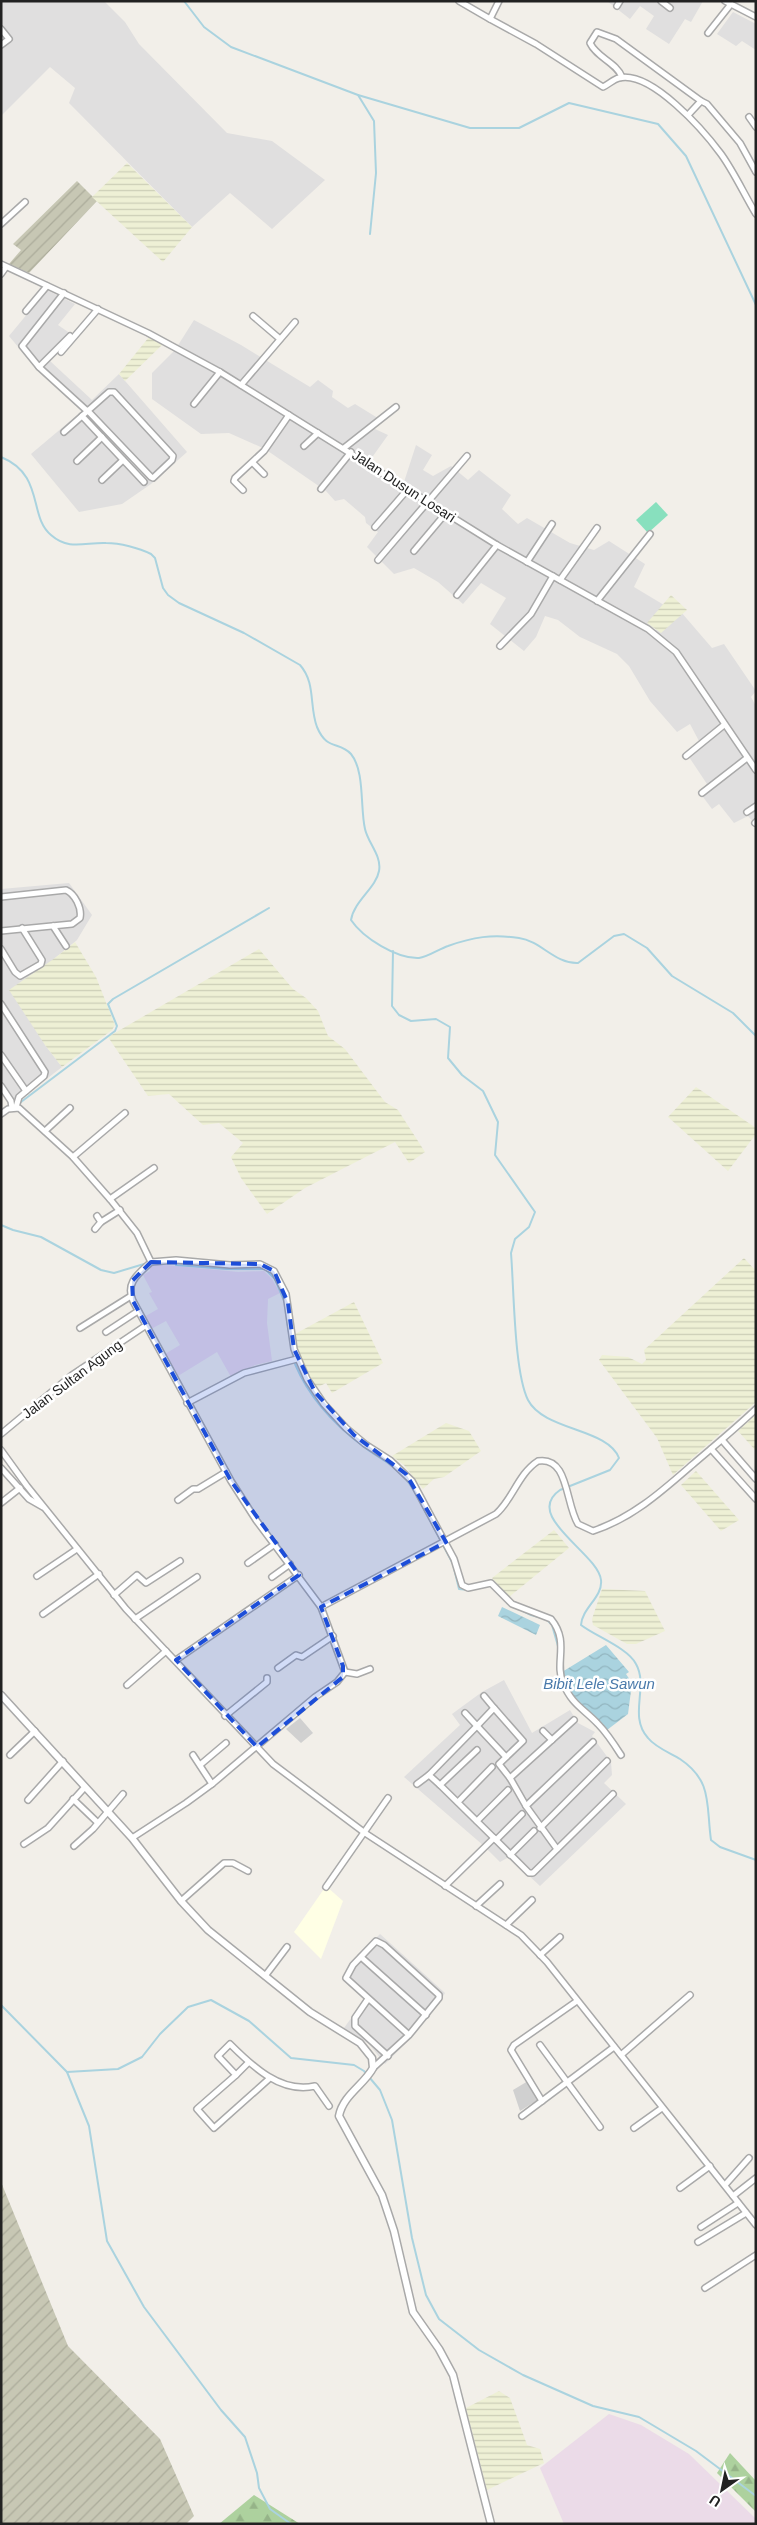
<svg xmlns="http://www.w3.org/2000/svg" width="757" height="2525" viewBox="0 0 757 2525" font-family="Arial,sans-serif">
<defs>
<pattern id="construction-furrows" width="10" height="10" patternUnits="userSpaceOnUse" patternTransform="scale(1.25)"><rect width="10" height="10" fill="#c7c7b4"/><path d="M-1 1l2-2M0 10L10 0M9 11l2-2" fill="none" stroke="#abab9a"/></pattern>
<pattern id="farmland-rules" width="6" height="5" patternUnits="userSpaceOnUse" patternTransform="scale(1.25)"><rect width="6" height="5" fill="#eef0d5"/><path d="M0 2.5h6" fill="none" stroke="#ccceb7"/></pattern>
<pattern id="forest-firs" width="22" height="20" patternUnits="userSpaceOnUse" patternTransform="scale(1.25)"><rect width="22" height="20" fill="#add19e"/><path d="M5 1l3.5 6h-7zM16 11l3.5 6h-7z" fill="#95b388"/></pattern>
<pattern id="water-waves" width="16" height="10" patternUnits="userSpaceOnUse" patternTransform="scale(1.25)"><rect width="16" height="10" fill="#aad3df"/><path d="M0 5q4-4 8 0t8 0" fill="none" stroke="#92b5bf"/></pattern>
</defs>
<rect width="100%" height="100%" fill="#f2efe9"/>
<g fill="#e0dfdf">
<polygon points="1,1 104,1 125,22 139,44 227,133 272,141 325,180 272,229 230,193 192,227 69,103 75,88 50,67 1,116"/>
<polygon points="607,1 703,1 691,22 685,19 669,44 646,29 654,16 640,6 630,19"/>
<polygon points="733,12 756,24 756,50 742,41 736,46 717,34"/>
<polygon points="47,290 75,304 58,325 74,336 50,361 92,400 119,374 187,452 151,484 122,504 79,512 31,454 82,411 40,373 9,336"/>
<polygon points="194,320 241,345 310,387 318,380 333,391 332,397 348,408 355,404 381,420 375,429 388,435 368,463 403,485 416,445 432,455 423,470 433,476 451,466 468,480 479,470 511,495 502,509 518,524 527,518 570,543 594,550 609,541 645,564 634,587 664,605 651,633 657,629 675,605 712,648 724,644 756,691 751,697 756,706 756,825 748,816 734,823 719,804 712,809 700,793 707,784 687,754 700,743 690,724 677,732 650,701 629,666 617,654 580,637 558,620 545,616 536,637 524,651 490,624 506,598 481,583 463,604 438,582 414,568 394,574 367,547 378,532 366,523 365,517 344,499 335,501 326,491 265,449 229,433 201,434 152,399 152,373 175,350"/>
<polygon points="69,883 92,915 77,940 55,958 45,1045 62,1067 18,1101 9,1103 1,1091 1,889"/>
<polygon points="504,1680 532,1733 570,1710 578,1723 595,1732 592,1736 611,1762 612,1775 604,1783 626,1804 540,1886 509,1857 500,1862 487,1849 449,1884 445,1882 484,1846 404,1777 460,1725 452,1714 482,1692"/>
<polygon points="380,1934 445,1993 437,2006 416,2033 385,2064 369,2044 344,2028 365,1999 342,1978 351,1964"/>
</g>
<g fill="#ebdbe8">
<polygon points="155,1264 238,1272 264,1271 272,1279 280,1293 268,1299 267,1323 272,1361 255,1365 231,1377 217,1352 178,1376 165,1354 180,1345 166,1321 151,1329 144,1317 158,1309 149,1293 152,1292 143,1275 150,1271 149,1267"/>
<polygon points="609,2414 641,2425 689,2454 756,2519 756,2524 564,2524 540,2468"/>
</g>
<polygon fill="#ffffe5" points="326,1886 343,1901 321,1959 294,1932"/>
<g fill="#d0d0d0">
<polygon points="300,1718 313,1733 301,1743 286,1729"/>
<polygon points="528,2081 539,2099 520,2111 513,2090"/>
</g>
<g fill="url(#construction-furrows)">
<polygon points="77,181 97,201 29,273 9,264 21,250 13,244"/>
<polygon points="1,2182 68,2346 160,2439 194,2516 186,2524 1,2524"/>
</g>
<g fill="url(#farmland-rules)">
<polygon points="127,163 192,227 163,262 92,197"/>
<polygon points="149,337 163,344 125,381 119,374"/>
<polygon points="671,595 687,610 661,633 647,623"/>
<polygon points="75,942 96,977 115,1025 112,1030 62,1067 45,1045 9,990 55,958"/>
<polygon points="259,949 293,989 306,998 318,1011 328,1036 345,1049 385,1102 398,1110 425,1152 409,1163 395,1142 305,1188 267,1214 241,1178 231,1157 243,1143 219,1123 203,1125 169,1094 148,1096 108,1037"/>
<polygon points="696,1087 756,1128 756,1134 728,1171 668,1117"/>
<polygon points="744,1258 756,1271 756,1402 673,1475 657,1438 599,1360 602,1355 628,1357 642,1364 646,1360 644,1350"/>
<polygon points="354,1302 383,1363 332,1393 326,1383 316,1388 297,1350 295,1334"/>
<polygon points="756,1415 756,1451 738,1431"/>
<polygon points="446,1423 469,1431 481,1451 444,1477 434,1479 423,1489 404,1465 392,1456"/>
<polygon points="696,1471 739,1520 721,1531 681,1485"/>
<polygon points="554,1530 569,1548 509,1597 492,1578"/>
<polygon points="602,1589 645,1591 665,1631 636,1644 627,1644 593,1625 592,1619"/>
<polygon points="499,2391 510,2398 526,2442 527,2445 540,2449 544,2463 487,2490 466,2408"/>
</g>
<g fill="url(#forest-firs)">
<polygon points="730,2453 756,2481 756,2512 717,2473"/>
<polygon points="254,2495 300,2524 219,2524"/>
</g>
<polygon fill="#88e0be" points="656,502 668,515 648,533 636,520"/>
<g fill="url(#water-waves)">
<polygon points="502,1607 540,1625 536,1635 498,1616"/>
<polygon points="606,1645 629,1672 626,1674 632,1683 628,1714 607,1730 573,1698 562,1672"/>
</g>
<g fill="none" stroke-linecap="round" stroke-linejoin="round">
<g stroke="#aad3df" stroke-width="2">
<polyline points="184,1 204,27 231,47 358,95 374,121 376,173 370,234"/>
<polyline points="358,95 470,128 519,128 569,103 658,124 686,156 756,305"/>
<path d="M1 457C45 475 28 516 51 535 69 551 86 542 106 543 120 543 139 548 151 554L155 558 163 588 168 595 179 603 244 633 300 665C316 683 309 706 317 727 327 751 339 741 351 754 365 771 360 808 365 829 368 843 382 856 379 871 376 888 354 901 351 920 363 938 397 959 419 958 428 957 439 949 448 946 473 937 492 934 519 938 541 941 555 964 578 963L614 936 624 934 647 948 672 976 733 1013 756 1036"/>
<path d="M393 951 392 1006 399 1015 411 1021 436 1019 450 1027 448 1058 462 1075 483 1091 498 1122 495 1155 535 1212 529 1227 515 1239 511 1253C514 1289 514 1372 528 1400 544 1431 608 1428 619 1458L610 1470 560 1490C522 1516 598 1553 601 1580 603 1597 582 1608 581 1625 595 1636 628 1648 636 1664 649 1687 628 1716 648 1738 655 1747 670 1753 680 1759 713 1781 706 1805 711 1840L720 1847 756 1860"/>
<polyline points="21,1102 115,1031 117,1026 108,1004 113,999 269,908"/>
<polyline points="1,1225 13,1230 41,1237 101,1270 114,1273 144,1264"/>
<polyline points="176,1265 227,1269 265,1269 275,1279 285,1303"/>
<polyline points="287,1320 293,1356"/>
<path d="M295 1364C309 1397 335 1425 363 1446 374 1455 387 1461 397 1470"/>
<polyline points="403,1475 414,1490 453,1564 459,1589 469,1590"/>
<polyline points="507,1603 531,1615 542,1618"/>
<polyline points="546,1619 552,1625 558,1646"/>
<polyline points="558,1663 558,1680"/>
<polyline points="1,2005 67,2072 118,2069 142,2057 160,2034 188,2007 211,2000 249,2021 291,2058 354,2065 364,2071 380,2090 392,2120 412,2238 426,2295 439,2319 479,2350 523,2375 593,2406 639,2417 696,2451 756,2496"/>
<polyline points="67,2072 89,2126 107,2241 144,2307 221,2410 245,2437 257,2473 259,2488 270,2509 291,2524"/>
</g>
<g stroke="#a9a9a9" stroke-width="8">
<g id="minor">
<polyline points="459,1 490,19 499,1"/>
<polyline points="661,1 670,8"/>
<polyline points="725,1 756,17"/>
<polyline points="617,6 620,1"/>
<path d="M490 19 536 44 603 87C609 84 614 79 619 78 651 70 704 131 721 154 734 172 744 194 756 214"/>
<polyline points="1,29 9,39 1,45"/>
<polyline points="708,33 731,4"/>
<path d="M622 77C616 62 597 58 590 43L597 32 616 39 701 101"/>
<polyline points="688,115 701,101 707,104 740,143 756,172"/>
<polyline points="749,117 756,127"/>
<polyline points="1,224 25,202"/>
<polyline points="1,264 148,333 220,372 497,545 648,629 676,652 756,770"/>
<polyline points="1,274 6,267"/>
<polyline points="64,293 22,346 39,367 70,336"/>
<polyline points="26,311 47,286"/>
<polyline points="253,316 280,339"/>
<polyline points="61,352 98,309"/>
<polyline points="39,367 85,409 88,411 151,477 153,478 172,460 173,456 114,392 109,392 82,416 144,482"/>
<polyline points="241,385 295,322"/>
<polyline points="194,404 220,372"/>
<polyline points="64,432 82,416"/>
<polyline points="304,446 318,433"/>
<polyline points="344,448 396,407"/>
<polyline points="77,461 102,437"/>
<polyline points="253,463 264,474"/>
<polyline points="102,480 123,460"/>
<polyline points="321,489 351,452"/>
<polyline points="243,490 234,481 235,478 264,451 289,415"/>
<polyline points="375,527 408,489"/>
<polyline points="414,551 446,513"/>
<polyline points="378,560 467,456"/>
<polyline points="527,562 552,524"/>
<polyline points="560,580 597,528"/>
<polyline points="457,595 497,545"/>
<polyline points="597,601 650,534"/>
<polyline points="500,646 531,614 553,576"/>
<polyline points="686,756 724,725"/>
<polyline points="702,793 747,758"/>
<polyline points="747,812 756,806"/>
<polyline points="755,823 756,822"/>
<path d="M1 897 66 890C75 894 82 908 80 918L72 924 1 931"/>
<polyline points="53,926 66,946"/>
<polyline points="1,949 15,972 20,976 41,964 42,960 22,928"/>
<polyline points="1,1004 45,1072 44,1076 19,1097 16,1107"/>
<polyline points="1,1055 26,1091"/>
<polyline points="1,1086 11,1101 12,1108"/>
<path d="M1 1114 8 1109 19 1108 73 1157 110 1199 137 1233 151 1262 176 1260 230 1265 260 1264 274 1271 286 1294 294 1349 307 1379 324 1404 346 1428 365 1444 390 1460 412 1481 454 1559 462 1585 468 1588 491 1583 512 1604 551 1619C570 1642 554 1662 563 1683 572 1705 583 1708 598 1724 607 1733 614 1744 621 1755"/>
<polyline points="45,1131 70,1108"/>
<polyline points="73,1157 125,1113"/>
<polyline points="110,1199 154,1168"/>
<polyline points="97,1216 101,1222 120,1210"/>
<polyline points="95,1229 101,1222"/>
<polyline points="80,1328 131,1296"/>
<polyline points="106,1332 138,1311"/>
<polyline points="187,1403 244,1373 297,1359"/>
<polyline points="1,1434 72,1375 145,1326"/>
<polyline points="722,1440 756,1479"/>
<polyline points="711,1449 756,1499"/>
<polyline points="1,1450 27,1486 126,1609 273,1764 365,1833 521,1935 547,1962 756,2225"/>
<polyline points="1,1468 29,1499 43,1507"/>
<polyline points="178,1500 193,1489 198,1489 226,1472"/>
<polyline points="1,1503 20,1488"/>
<polyline points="248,1563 275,1544"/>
<polyline points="37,1576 77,1549"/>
<polyline points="272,1577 290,1564"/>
<polyline points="114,1595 137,1575 146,1583 180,1561"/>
<path d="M321 1607 496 1514C513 1499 518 1474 538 1461 569 1456 565 1503 578 1524L593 1531C632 1518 661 1492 692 1465 713 1447 735 1429 756 1409"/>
<polyline points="43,1614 99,1574"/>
<polyline points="135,1619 197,1577"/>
<polyline points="176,1660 299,1575"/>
<polyline points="278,1668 296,1655 302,1657 333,1636"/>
<polyline points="345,1672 357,1674 370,1669"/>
<polyline points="127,1685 166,1651"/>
<polyline points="484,1696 494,1708"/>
<polyline points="465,1713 477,1726 494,1708 523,1741 499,1764 510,1778"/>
<polyline points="225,1716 267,1682 267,1678"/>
<polyline points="543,1731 552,1740"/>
<polyline points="477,1750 440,1785 496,1840 522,1814"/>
<polyline points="10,1755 35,1731"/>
<polyline points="193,1755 212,1784"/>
<polyline points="200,1765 226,1743"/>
<polyline points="417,1784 429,1775"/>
<polyline points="440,1785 429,1775 477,1726 506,1757"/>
<polyline points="73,1799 97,1822"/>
<polyline points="28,1800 63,1761"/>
<polyline points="458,1802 492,1767"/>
<polyline points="526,1806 510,1778 574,1720"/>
<polyline points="477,1821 508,1790"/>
<polyline points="540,1828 607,1761"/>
<path d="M132 1838 186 1803 212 1784 315 1697 337 1682 345 1672 321 1607 256 1520 231 1481 133 1301C125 1283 138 1274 151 1262"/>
<polyline points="496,1840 529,1873 533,1873 613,1794"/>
<polyline points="24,1844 48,1828 85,1787"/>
<polyline points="74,1846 93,1829 123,1794"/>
<polyline points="557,1849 526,1806 593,1742"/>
<polyline points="510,1855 534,1831"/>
<polyline points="445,1886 494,1838"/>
<polyline points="326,1887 388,1798"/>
<polyline points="181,1901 224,1863 233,1863 248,1871"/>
<polyline points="476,1906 500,1884"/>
<polyline points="506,1925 532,1900"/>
<polyline points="540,1955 560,1937"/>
<polyline points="361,1957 426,2015"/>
<polyline points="265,1976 287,1947"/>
<polyline points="368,1999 355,2018 355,2026 388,2056"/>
<polyline points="540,2045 600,2127"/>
<polyline points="621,2055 690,1995"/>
<polyline points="373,2068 409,2035 439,1998 439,1995 384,1945 376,1941 353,1965 346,1978 409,2035"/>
<polyline points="236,2075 248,2063"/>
<path d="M270 2078 214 2128 197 2109 236 2075 218 2056 230 2044C252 2066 281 2094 315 2086L329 2106"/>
<polyline points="542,2101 511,2050 514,2045 577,2001"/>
<polyline points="522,2116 614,2047"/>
<polyline points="634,2128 662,2108"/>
<polyline points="725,2185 749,2158"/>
<polyline points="680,2188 710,2166"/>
<polyline points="733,2196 756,2178"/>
<polyline points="701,2227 738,2203"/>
<polyline points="698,2242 746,2213"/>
<polyline points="705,2288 756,2255"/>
</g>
</g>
<g stroke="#a9a9a9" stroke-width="9">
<path id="tertiary" d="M1 1695 132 1838 181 1901 208 1930 310 2012 360 2043 372 2058 373 2068C364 2085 343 2095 339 2116L382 2195 394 2231 413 2312 439 2349 453 2375 491 2524"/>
</g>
<use href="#minor" stroke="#fff" stroke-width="5"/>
<use href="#tertiary" stroke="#fff" stroke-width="6"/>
</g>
<path fill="#1d4ed8" fill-opacity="0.2" stroke="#1d4ed8" stroke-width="4" stroke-dasharray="10 6" stroke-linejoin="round" d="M151 1262 260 1264 274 1271 288 1303 294 1349 315 1392 354 1435 406 1474 446 1542 321 1607 343 1666V1677L257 1747 176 1660 299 1575 231 1481 133 1301 132 1281Z"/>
<g text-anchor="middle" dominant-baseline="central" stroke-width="5" stroke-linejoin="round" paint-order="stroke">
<g font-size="14" fill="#222" stroke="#fff">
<text transform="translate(404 486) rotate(33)">Jalan Dusun Losari</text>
<text transform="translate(72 1379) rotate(-37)">Jalan Sultan Agung</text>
</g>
<g font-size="15" font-style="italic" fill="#4a7aab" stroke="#fff">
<text x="599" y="1683">Bibit Lele Sawun</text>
</g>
</g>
<rect width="757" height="2525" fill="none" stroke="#222222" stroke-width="5"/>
<g transform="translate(722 2490) rotate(213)" stroke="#ffffff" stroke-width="4" paint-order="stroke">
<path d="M0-4L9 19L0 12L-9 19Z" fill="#222222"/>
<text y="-8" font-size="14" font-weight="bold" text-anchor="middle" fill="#222222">U</text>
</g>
</svg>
